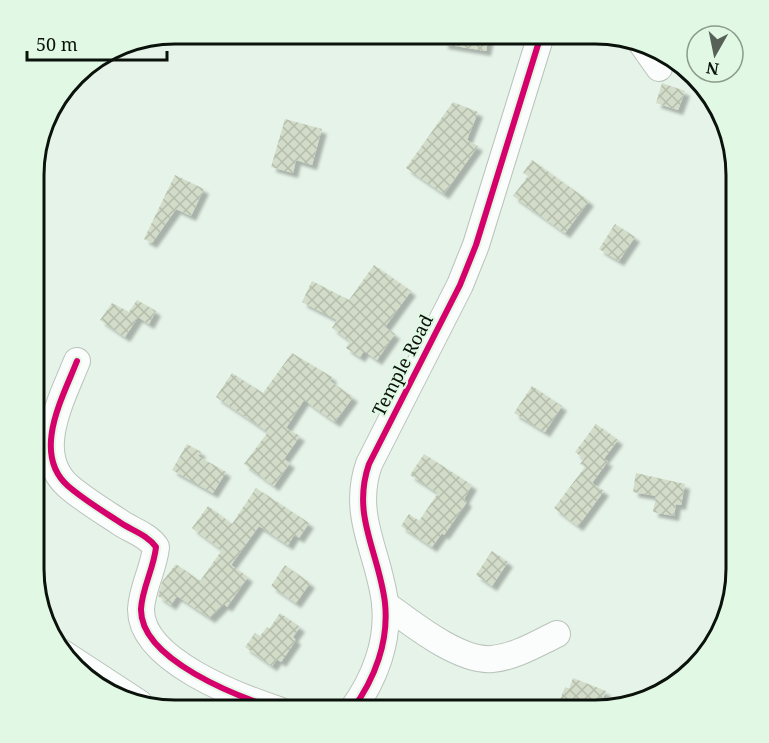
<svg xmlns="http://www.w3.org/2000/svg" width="769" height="743" viewBox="0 0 769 743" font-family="'Noto Serif',serif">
<defs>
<pattern id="building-cross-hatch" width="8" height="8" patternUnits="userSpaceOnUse" patternTransform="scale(1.5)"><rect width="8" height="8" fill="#d3dcc9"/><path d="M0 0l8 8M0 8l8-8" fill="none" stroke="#b4bcab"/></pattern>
<filter id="shadow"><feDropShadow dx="5" dy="5" stdDeviation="1.5" flood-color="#0004"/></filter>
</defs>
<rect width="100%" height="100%" fill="#e6f3e8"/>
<g fill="url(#building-cross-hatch)" filter="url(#shadow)">
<polygon points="444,36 489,36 486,51 443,44"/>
<polygon points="662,83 685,91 678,110 656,103"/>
<polygon points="453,102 478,112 467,140 478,146 444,194 406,168"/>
<polygon points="285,119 322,129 312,165 296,160 293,173 271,167"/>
<polygon points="532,160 589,201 565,233 513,196 528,176 523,173"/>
<polygon points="175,175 204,189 191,216 176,209 152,243 144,239"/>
<polygon points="615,224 635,237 619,261 599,249"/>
<polygon points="374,265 411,291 385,327 395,334 377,360 364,351 360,357 346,348 350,341 332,328 337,320 302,302 312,281 349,300"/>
<polygon points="137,300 156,311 149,324 138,317 125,337 100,320 112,303 129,312"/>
<polygon points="292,353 332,377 330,381 353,397 335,422 304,400 286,428 300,436 284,459 290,463 274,486 244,464 268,432 216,397 232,373 263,393"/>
<polygon points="532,386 562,406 545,432 514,413"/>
<polygon points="596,424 618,440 603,460 608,461 592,483 604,491 578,526 554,508 585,467 580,464 584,459 575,452"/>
<polygon points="187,444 201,452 198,456 226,472 213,493 172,470"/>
<polygon points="424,454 472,485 464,499 467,502 444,535 442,533 432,547 401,526 409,514 419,521 438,493 410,475"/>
<polygon points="636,473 685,484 681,505 676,504 674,516 653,512 656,496 633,492"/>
<polygon points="256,488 309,523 299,538 294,535 288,545 259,526 231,565 248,577 227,607 224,604 210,618 177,596 171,605 158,596 162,582 176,564 200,581 222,550 192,528 208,506 232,524"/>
<polygon points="492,551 508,562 492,586 476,575"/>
<polygon points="285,565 310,583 296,603 271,586"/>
<polygon points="280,613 300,627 293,637 296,640 281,662 277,659 272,666 245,647 255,633 260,636 267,627 269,629"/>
<polygon points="573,678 606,691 598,710 556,710 565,687 569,689"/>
</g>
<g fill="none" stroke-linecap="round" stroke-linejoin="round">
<g stroke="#b9c3ba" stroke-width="28">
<g id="minor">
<polyline points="642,44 659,68"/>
<path d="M77 361C63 397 31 453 68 486 83 499 101 510 118 521 130 530 147 534 156 547 154 568 142 588 141 609 140 660 239 697 279 710"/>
<path d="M385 604C410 622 459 662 492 659 515 657 536 644 557 634"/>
<polyline points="61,652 139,703"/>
<path d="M352 710C375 679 389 641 385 603 379 552 351 516 369 464L460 285 476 245 541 35"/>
</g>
</g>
<use href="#minor" stroke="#fbfdfc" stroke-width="26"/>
<g stroke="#e1f8e4" stroke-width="10">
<g id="cycleway">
<path d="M77 361C63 397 31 453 68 486 83 499 101 510 118 521 130 530 147 534 156 547 154 568 142 588 141 609 140 660 239 697 279 710"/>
<path d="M352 710C375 679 389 641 385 603 379 552 351 516 369 464L460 285 476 245 541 35"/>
</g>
</g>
<use href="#cycleway" stroke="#d6006c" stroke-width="6"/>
</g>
<g text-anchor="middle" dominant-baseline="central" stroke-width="4.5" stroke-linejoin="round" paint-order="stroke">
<g font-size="18" fill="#0a120b" stroke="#e1f8e4">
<text transform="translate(402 365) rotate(-63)">Temple Road</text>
</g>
</g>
<path d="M0 0H769V743H0ZM175 44H595A131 131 0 0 1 726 175V569A131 131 0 0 1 595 700H175A131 131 0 0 1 44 569V175A131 131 0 0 1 175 44Z" fill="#e1f8e4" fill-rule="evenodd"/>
<path fill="none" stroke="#0a120b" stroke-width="3" d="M175 44H595A131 131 0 0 1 726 175V569A131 131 0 0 1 595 700H175A131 131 0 0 1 44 569V175A131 131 0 0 1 175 44Z"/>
<g transform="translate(715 54) rotate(189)"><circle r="28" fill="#e1f8e4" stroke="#8b9c8d" stroke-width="1.5"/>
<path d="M0-4.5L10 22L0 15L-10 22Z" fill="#576158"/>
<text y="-9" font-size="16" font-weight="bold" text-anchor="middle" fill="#0a120b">N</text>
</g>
<path d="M27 51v9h140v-9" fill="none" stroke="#0a120b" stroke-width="3"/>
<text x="36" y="51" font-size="18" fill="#0a120b" stroke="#e1f8e4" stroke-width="4.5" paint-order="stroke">50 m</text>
</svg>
